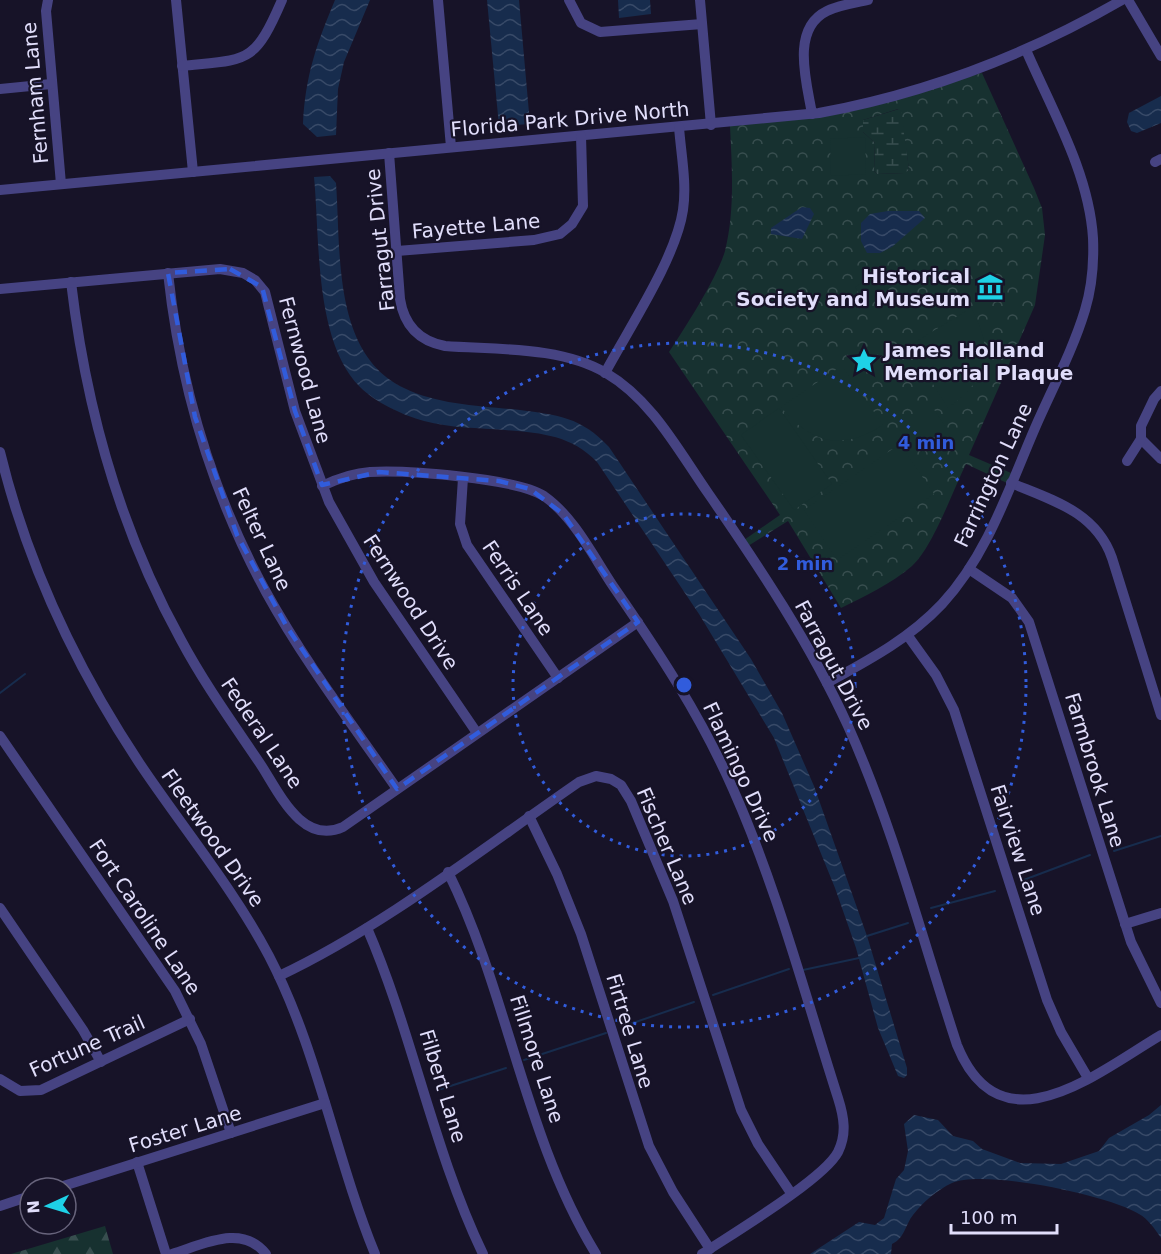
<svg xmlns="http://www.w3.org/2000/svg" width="1161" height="1254" viewBox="0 0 1161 1254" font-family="'DejaVu Sans',sans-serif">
<defs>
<pattern id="forest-firs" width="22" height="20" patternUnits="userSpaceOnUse" patternTransform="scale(1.5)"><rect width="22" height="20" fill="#173130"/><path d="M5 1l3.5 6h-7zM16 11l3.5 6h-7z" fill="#384e4f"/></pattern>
<pattern id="wetland-marsh" width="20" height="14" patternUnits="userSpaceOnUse" patternTransform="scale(1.5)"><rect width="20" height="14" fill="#173130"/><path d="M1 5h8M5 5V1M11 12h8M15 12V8" fill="none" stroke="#384e4f"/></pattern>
<pattern id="park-crowns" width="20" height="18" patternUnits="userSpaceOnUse" patternTransform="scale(1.5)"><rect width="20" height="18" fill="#173130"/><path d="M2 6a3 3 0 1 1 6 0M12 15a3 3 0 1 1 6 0" fill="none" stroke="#384e4f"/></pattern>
<pattern id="water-waves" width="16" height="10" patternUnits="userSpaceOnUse" patternTransform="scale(1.5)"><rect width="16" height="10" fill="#172c4d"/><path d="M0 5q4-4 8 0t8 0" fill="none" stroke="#384a68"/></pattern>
</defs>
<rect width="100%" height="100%" fill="#171328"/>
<polygon fill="url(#forest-firs)" points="105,1226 113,1254 11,1254"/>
<polygon fill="url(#wetland-marsh)" points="899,109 902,111 909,170 906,173 877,174 874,171 875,143 863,132 863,120"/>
<path fill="url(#park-crowns)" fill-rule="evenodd" d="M982 73 1034 188 1042 208 1045 235 1035 305 969 455 1011 473 1007 483 966 464C953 490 933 547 912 566 891 584 865 596 841 608L788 521 748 546 744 540 780 515 669 352C685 328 717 278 725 251 735 211 732 168 730 126L804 115ZM898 109 901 111 909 170 905 173 877 174 874 171 875 143 863 132V120Z"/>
<g fill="#173130">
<polygon points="865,137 866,174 831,176 830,139"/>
<polygon points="878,275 885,290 863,301 855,287"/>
<path d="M971 308C995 351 988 379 948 408L911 349 912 344Z"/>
<path d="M837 369H844L883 425C842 451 811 444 781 407Z"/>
<polygon points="779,408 832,484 794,510 741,435"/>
<polygon points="933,408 945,426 912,448 900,430"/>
<polygon points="900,444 934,494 837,560 804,510"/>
</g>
<g fill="url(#water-waves)">
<path d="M335 0H370L344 62 338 89 336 135 317 137 303 124C305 76 317 43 335 0Z"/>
<polygon points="487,0 519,0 530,124 499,126"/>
<polygon points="618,0 650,0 651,14 619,18"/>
<polygon points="1161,96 1161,123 1137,133 1131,131 1127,122 1129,113"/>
<path d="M330 176 336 183C341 250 332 354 404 388 438 405 482 406 520 410 558 415 581 417 609 447L751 659 782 713 814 786 867 936 907 1068V1075L904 1078 898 1076 878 1028 856 948 835 888 774 738 699 614 597 462C571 435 541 433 505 430 479 428 450 428 424 421 403 415 376 403 360 387 314 341 320 239 314 177Z"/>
<polygon points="802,207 810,208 814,214 802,239 771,234 771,228"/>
<polygon points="888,211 919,211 925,218 892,247 880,253 867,253 861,241 861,223 870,214"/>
<path d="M1161 1105V1238C1155 1229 1148 1219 1139 1214 1109 1195 983 1169 952 1183 937 1190 923 1202 913 1215 905 1225 905 1238 892 1244L891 1254H810L859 1222 875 1225 884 1218 896 1179 904 1170 908 1151 904 1124 914 1115 938 1120 953 1136 973 1141 982 1149 1020 1163 1061 1164 1099 1151 1109 1138 1149 1115Z"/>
</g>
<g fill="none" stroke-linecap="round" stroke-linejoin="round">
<g stroke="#172c4d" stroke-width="2">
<polyline points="0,693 25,674"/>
<polyline points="1114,851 1161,836"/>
<polyline points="1021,881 1090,855"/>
<polyline points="931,908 995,891"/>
<polyline points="867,936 908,923"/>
<polyline points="803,970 859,958"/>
<polyline points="713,995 789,969"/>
<polyline points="627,1025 694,1002"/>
<polyline points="524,1060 606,1033"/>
<polyline points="438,1090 506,1068"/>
</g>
<g stroke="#464382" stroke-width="10">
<polyline points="48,0 46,11 61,184"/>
<polyline points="176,0 193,172"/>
<polyline points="438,0 451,147"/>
<polyline points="569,0 581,23 600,32 702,24"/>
<polyline points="700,0 711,125"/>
<polyline points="1128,0 1161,56"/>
<path d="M182 66C248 59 254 65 282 0"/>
<polyline points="0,89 51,84"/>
<path d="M812 114C807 83 790 29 827 11 839 5 855 3 868 0"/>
<path d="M389 153 400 299C404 325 419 341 445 346 497 350 560 346 606 373 652 400 678 450 708 493 760 568 810 643 848 726 894 829 922 938 957 1045 1001 1154 1098 1072 1161 1035"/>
<polyline points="1155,162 1161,159"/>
<path d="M0 190 819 113C928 93 1027 55 1122 0"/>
<polyline points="397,251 534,240 560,234 572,224 583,206 581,136"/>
<path d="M168 273C180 385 212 493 266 592 304 661 352 724 397 789"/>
<path d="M71 282C86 408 119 528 181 640 204 683 232 722 259 762 278 790 301 846 343 827L638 622"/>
<polyline points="0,289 220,269 243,273 255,280 265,292 295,411 329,502 374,582 477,733"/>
<path d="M605 373C629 328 676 258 683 210 687 183 681 154 679 127"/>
<polyline points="1141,439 1161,459"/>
<path d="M0 452C27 564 77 669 140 764 183 828 233 888 269 956 318 1050 335 1156 375 1254"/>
<polyline points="1127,461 1141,439 1141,426 1154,399 1161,391"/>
<polyline points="463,478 460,524 467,545 558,678"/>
<path d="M1011 483C1052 500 1096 512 1112 558L1161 715"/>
<path d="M322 486C337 479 353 473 370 472 406 470 516 478 544 496 574 517 593 556 613 586 658 651 701 716 733 789 777 888 805 995 838 1098 844 1117 847 1134 838 1152 824 1179 732 1234 702 1254"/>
<polyline points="969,569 1012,598 1029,622 1131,942 1161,1003"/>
<polyline points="908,636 936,675 954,710 1047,1000 1061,1032 1088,1078"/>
<path d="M827 683C869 660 909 639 942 604 988 554 1009 488 1035 428 1052 389 1073 350 1085 310 1092 287 1094 262 1093 238 1089 173 1052 110 1026 50"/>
<polyline points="0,736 175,991 201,1044 231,1133"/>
<polyline points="529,816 557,874 581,934 649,1146 673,1192 710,1249"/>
<path d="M448 872C509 995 524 1137 596 1254"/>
<polyline points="0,908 83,1030 101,1062"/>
<polyline points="1125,924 1161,913"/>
<path d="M367 928C413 1034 433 1150 483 1254"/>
<path d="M279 976C383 927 483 848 579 782L596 776 611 779 621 785 631 801 673 901 741 1110 758 1144 791 1193"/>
<polyline points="0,1079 20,1091 41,1090 190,1019"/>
<polyline points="137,1162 166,1254"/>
<polyline points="57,1188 325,1103"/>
<polyline points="0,1206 30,1196"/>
<path d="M172 1254C202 1245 242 1223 266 1254"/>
</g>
</g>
<path fill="none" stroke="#315cdc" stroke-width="4.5" stroke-dasharray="12 8" stroke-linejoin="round" d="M230 269 262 287 295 411 322 485 379 472 499 481 530 489 563 514 638 622 397 789 287 627 237 535 195 417 168 273Z"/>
<g fill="none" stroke="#315cdc" stroke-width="3" stroke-dasharray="3 6">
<circle cx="684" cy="685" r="171"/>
<circle cx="684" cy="685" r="342"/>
</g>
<defs>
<g id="museum-bare" transform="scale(2.07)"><path d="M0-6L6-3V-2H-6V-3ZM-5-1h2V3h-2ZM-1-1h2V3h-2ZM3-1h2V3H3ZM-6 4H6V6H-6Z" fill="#1ed1e7" stroke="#171328" stroke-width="2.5" paint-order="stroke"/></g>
<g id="sight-bare" transform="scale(2.07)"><path d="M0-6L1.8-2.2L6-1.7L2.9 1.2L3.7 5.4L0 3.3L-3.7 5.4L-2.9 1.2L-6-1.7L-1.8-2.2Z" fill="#1ed1e7" stroke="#171328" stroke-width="2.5" paint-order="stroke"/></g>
</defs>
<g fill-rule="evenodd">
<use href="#museum-bare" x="990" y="287"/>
<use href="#sight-bare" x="864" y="361"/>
</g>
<g text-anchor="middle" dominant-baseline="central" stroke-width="4.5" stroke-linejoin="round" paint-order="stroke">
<g font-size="20" fill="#e1defb" stroke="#171328">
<text transform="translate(35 93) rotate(-95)">Fernham Lane</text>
<text transform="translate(570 119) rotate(-5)">Florida Park Drive North</text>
<text transform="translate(476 226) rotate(-5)">Fayette Lane</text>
<text transform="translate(380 240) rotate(-96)">Farragut Drive</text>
<text transform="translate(305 370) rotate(75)">Fernwood Lane</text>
<text transform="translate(993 475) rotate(-65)">Farrington Lane</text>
<text transform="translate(262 539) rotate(65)">Felter Lane</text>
<text transform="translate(518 588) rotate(56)">Ferris Lane</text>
<text transform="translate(411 602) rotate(57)">Fernwood Drive</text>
<text transform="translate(834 665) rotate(62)">Farragut Drive</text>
<text transform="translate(262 733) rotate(56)">Federal Lane</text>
<text transform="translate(1095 770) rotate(73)">Farmbrook Lane</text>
<text transform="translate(741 772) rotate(65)">Flamingo Drive</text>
<text transform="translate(213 838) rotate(55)">Fleetwood Drive</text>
<text transform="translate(667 846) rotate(67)">Fischer Lane</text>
<text transform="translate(1018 850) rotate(72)">Fairview Lane</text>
<text transform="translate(145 917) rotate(56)">Fort Caroline Lane</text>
<text transform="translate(630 1031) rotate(73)">Firtree Lane</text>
<text transform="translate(87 1046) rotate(-24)">Fortune Trail</text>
<text transform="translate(537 1059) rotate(72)">Fillmore Lane</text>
<text transform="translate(443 1086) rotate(73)">Filbert Lane</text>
<text transform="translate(185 1129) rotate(-17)">Foster Lane</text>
</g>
<g font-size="20" font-weight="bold" fill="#e1defb" stroke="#171328" text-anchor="end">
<text x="970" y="276">Historical<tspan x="970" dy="23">Society and Museum</tspan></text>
<text x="884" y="350" text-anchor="start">James Holland<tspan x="884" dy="23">Memorial Plaque</tspan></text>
</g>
</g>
<circle cx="684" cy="685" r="9" fill="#315cdc" stroke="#171328" stroke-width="3"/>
<g font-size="18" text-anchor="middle" font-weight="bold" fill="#315cdc" stroke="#171328" stroke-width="4.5" stroke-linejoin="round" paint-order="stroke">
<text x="926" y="449">4 min</text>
<text x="805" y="570">2 min</text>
</g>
<g transform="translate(48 1206) rotate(266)"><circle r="28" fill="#171328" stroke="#68647c" stroke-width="1.5"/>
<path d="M0-4.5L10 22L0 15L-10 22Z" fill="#1ed1e7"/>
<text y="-9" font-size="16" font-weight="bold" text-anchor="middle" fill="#e1defb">N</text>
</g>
<path d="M951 1224v9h106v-9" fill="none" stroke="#e1defb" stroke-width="3"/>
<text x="960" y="1224" font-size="18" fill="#e1defb" stroke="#171328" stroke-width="4.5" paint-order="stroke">100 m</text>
</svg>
